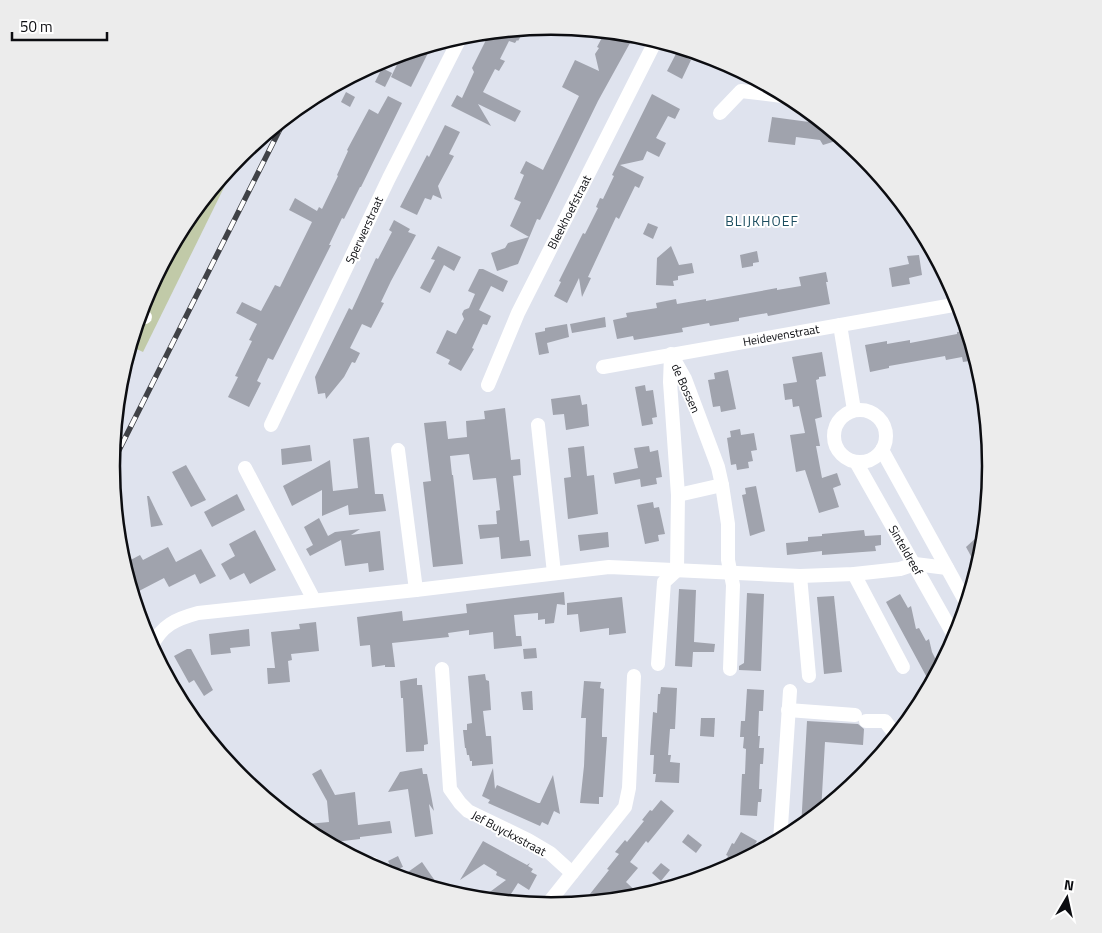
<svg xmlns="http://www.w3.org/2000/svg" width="1102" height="933" viewBox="0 0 1102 933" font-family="'Titillium Web',sans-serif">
<rect width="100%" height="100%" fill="#dfe3ee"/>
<polygon fill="#c1caa8" points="240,155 143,352 130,346 144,298 185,222"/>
<g fill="#a0a3ad">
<polygon points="525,29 518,41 517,40 515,43 509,41 500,59 505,61 499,71 495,69 483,92 521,111 515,122 478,104 491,126 451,106 457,95 462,98 474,72 472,68 486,40 473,34"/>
<polygon points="605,32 630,43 598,101 540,220 537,219 518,264 497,271 491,253 505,248 508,243 529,237 510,226 521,202 514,199 524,175 520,173 526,161 543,170 579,96 562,87 575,60 599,71 595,54 599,48 597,47"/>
<polygon points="432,45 411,87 391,77 402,54"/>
<polygon points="679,48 690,53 687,58 691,60 682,79 667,71"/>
<polygon points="382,68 392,73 385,87 375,82"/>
<polygon points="346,92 355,97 350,107 341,102"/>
<polygon points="652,94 680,109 675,119 668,116 656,138 666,143 659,157 647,151 643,160 620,165 644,177 639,188 635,186 619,219 616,217 588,277 591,278 582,297 579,278 567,303 554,296 561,282 559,281 583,233 585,234 598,208 596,207 600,198 603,199 614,176 612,175"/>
<polygon points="388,96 402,103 361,187 360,187 344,219 342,218 329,245 331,245 273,360 268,358 257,381 261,383 249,407 228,397 238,377 235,376 252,341 249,340 257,324 236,313 242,302 261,311 275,285 280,287 312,222 289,210 295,198 317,211 319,207 322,209 338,176 337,175 348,151 347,150 369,109 378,114"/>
<polygon points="772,117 824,124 842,139 823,145 820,140 796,137 795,145 768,142"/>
<polygon points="445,125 460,132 449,154 454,156 438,186 442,199 433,195 431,200 425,198 417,215 400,207 427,155 429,157"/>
<polygon points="394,220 410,229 408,232 416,235 391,281 381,302 384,303 371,328 362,324 350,348 360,353 355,363 352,362 344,377 326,399 325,393 318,394 315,377 349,308 352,310 376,258 378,259 392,232 389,230"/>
<polygon points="648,223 658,227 653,239 643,234"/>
<polygon points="438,246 461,257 454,271 444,265 430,293 420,288 435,260 431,259"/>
<polygon points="671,246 679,265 692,263 694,273 678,276 678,280 673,281 674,286 656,285 657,258"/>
<polygon points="757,251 759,262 753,263 753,266 742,268 740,255"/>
<polygon points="919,255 922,275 909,278 910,284 892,287 889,268 909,264 907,256"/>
<polygon points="479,269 483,269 508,281 503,292 491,286 479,310 491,316 487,325 483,324 472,348 474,349 461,371 448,364 450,360 436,353 447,330 456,334 464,319 462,314 464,310 469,308 475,294 468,291"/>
<polygon points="826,272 828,282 826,282 830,304 768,316 767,313 739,318 739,321 710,326 709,323 682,328 683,332 634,340 633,336 617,339 613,320 627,317 626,313 657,308 656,303 676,299 677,304 706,299 706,301 777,288 777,290 801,286 799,277"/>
<polygon points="605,317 606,327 572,333 570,324"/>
<polygon points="567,324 569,337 547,343 549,353 539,355 535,333 545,331 545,328"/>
<polygon points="968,331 976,360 963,362 962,357 946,360 945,356 889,366 889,368 870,372 865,345 887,341 887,344 910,340 910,343 957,334 957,332"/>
<polygon points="822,352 826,376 819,377 819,379 816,380 822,417 815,419 820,446 816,446 822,478 837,473 841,485 833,488 839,507 819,513 805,470 796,472 790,435 805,433 799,406 793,407 792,399 785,400 783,384 797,382 792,357"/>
<polygon points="728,370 736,409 721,412 720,406 713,407 708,380 715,379 714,373"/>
<polygon points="645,385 646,391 653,390 657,417 652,418 653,424 642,426 635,387"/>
<polygon points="580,395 582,405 587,404 589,426 566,430 564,414 553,415 551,399"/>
<polygon points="505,408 511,460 520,459 521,475 513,476 520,541 529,540 531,556 501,559 499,537 480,539 478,525 497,524 496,511 500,510 496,478 473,480 469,454 450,456 452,475 453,475 463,564 433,567 423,482 431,481 424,423 446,421 448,439 467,437 466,421 485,419 484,411"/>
<polygon points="740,429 741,435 754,433 757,450 751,451 753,461 748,462 749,468 737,470 736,464 731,465 727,438 731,437 730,431"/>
<polygon points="369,437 375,494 383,494 386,511 349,515 348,505 322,516 322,490 292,506 283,486 330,460 333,491 358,488 353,439"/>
<polygon points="310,445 312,461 282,465 281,449"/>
<polygon points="584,446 587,476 594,475 598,514 568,519 564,478 571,477 568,448"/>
<polygon points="649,446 650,452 658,450 662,477 656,478 657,484 641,487 640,479 615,484 613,473 638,468 634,448"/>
<polygon points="186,465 206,500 191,507 172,472"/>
<polygon points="756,486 765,531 750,536 742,495 746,494 745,488"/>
<polygon points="237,494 245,510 212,527 204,512"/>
<polygon points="147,496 149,496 163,525 151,527"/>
<polygon points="653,502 654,508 659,507 665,534 658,535 659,541 645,544 637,505"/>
<polygon points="319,518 328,536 335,532 360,529 351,535 380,531 384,570 369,572 368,563 345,566 341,540 310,556 306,549 313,545 304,527"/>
<polygon points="255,530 276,570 250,584 244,573 230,580 221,564 235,556 229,544"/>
<polygon points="864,530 865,536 881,535 881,545 875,546 876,551 822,555 822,551 787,555 786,543 808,541 808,537 822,536 822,534"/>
<polygon points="608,532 609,547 580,551 578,535"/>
<polygon points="977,537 984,542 983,553 978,569 966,547"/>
<polygon points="168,547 176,562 201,549 216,576 200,584 195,574 169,587 164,578 139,591 125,563 140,555 143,560"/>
<polygon points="679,589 696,590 694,642 715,644 714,652 693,652 692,667 675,666"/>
<polygon points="564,592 565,605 557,604 554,623 545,624 545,619 538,620 538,613 514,615 516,636 521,636 522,646 494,649 493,632 469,635 469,630 448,633 449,637 392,643 395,667 385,667 385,665 372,667 370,645 360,646 357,617 402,611 403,621 467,613 466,604"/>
<polygon points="747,593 764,594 761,671 739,670 739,666 744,663"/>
<polygon points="900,594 908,608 911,606 916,629 919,628 926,641 929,639 932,652 940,668 931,685 886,602"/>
<polygon points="834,596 842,672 824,674 817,597"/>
<polygon points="622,597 626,633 609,635 609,628 580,632 578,614 567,615 567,603"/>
<polygon points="316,622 319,651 291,654 292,660 288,661 290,682 268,684 267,668 275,668 271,632 300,629 299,624"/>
<polygon points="249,629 250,646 230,648 231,653 211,655 209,634"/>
<polygon points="536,648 537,658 524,659 523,649"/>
<polygon points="187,649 191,649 213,690 204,696 194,680 189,683 174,656"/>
<polygon points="485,674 486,680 489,681 491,710 483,711 486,736 491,736 493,764 472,766 472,761 470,761 469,755 467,755 466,748 465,748 463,730 467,730 467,724 472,723 468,676"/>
<polygon points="417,678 417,685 422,685 428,744 424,745 424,751 406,752 403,698 401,698 400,681"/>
<polygon points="584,681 601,682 600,688 604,689 602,731 602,737 607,737 603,797 599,797 599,804 580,803 584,766 586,718 581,718"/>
<polygon points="661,687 677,688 675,729 670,729 668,755 671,755 670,762 680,763 679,783 655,782 656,774 653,774 654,755 650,755 653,712 657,713 658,694 660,694"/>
<polygon points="747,689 764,690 763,711 759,711 758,736 760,736 759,748 764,748 763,764 760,764 759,789 762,789 761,802 758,802 757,816 740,815 742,774 745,774 746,749 743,748 744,737 740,737 741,721 745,721"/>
<polygon points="532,691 533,710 523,710 521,692"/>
<polygon points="701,718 715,718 714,737 700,736"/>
<polygon points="807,721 858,724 864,729 863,745 825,742 821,812 801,828"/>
<polygon points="422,768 423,774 427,774 434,811 429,804 433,834 415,837 408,789 388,792 400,772"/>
<polygon points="493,768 495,789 497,785 538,803 540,803 553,775 560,814 554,811 548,825 542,822 540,826 488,803 490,800 482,796"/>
<polygon points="321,769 335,795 355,792 358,825 390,821 392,833 360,837 360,839 326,843 306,832 297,825 329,822 327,801 312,774"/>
<polygon points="661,800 674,811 648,843 646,841 630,862 638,868 626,882 642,897 582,904 609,870 607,869 619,854 615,852 625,840 627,842 644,821 642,820 650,810 652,811"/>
<polygon points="741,832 757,841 749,854 746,852 741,862 719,874 728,856 726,855 732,843 734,844"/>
<polygon points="688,834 702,845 696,853 682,842"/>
<polygon points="483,841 527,865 530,863 528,866 533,869 531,872 537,875 529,890 518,883 506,902 479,900 506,880 496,875 497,872 484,864 460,880"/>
<polygon points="398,856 403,867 393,871 388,861"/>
<polygon points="422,862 442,891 416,883 408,872"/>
<polygon points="661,863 670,870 661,881 652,873"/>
</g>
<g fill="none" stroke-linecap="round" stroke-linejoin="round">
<g stroke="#fff" stroke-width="14">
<polyline points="720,113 741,91 790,97"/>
<polyline points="139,314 145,317"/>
<polyline points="840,325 854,410"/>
<polyline points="671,354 685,379 718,467 722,485 728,524 728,560 733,585 730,669"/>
<polyline points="603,367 959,304"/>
<polyline points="488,385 518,313 656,40"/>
<circle cx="860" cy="436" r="26"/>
<polyline points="271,425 389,178 461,36"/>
<polyline points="538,425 554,573"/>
<polyline points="398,450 416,590"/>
<polyline points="882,450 967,604"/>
<polyline points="856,462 956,639"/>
<polyline points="245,468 314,600"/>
<polyline points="678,495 722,485"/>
<polyline points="854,574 903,667"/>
<polyline points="800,576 809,676"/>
<path d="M151 647C162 625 176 619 198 613L416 590 609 567 800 576 854 574 900 569 915 564 947 568"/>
<polyline points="658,664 664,582 677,570 678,495 670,382 671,355"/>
<polyline points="442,669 450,789 460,803 468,811 528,840 550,853 572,873"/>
<polyline points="788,710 855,715"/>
<polyline points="866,721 885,721 894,733 895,738"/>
<polyline points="780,841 790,691"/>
<polyline points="366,864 373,864 379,871"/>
<polyline points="546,906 625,807 629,788 634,676"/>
</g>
<g stroke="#404247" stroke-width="5.5">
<polyline id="rail" points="111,466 286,117"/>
</g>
<use href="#rail" stroke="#fff" stroke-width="4" stroke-dasharray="11" stroke-linecap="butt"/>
</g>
<g text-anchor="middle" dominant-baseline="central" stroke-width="4" stroke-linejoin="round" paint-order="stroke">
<g font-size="12" fill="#0c0d11" stroke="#fff">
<text transform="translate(569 212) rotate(-63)">Bleekhoefstraat</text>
<text transform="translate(364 230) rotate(-65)">Sperwerstraat</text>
<text transform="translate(781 335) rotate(-10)">Heidevenstraat</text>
<text transform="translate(686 388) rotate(66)">de Bossen</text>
<text transform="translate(906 550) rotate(60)">Sinteldreef</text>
<text transform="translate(509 833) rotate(28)">Jef Buyckxstraat</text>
</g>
<g font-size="14" letter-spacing="1" fill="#1d4e60" stroke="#fff">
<text x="762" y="220">BLIJKHOEF</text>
</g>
</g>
<path d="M0 0H1102V933H0ZM120 466a431 431 0 1 1 862 0a431 431 0 1 1-862 0Z" fill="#ececec" fill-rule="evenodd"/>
<path fill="none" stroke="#0c0d11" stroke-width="2.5" d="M120 466a431 431 0 1 1 862 0a431 431 0 1 1-862 0Z"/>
<g transform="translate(1067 898) rotate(9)" stroke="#ffffff" stroke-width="4" paint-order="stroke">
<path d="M0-4L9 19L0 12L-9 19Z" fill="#0c0d11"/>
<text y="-8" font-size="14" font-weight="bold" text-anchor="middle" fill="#0c0d11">N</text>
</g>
<path d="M12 32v8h95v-8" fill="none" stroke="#0c0d11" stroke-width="2.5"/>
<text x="20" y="32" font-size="15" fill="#0c0d11" stroke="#ffffff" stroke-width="4" paint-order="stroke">50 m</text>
</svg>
